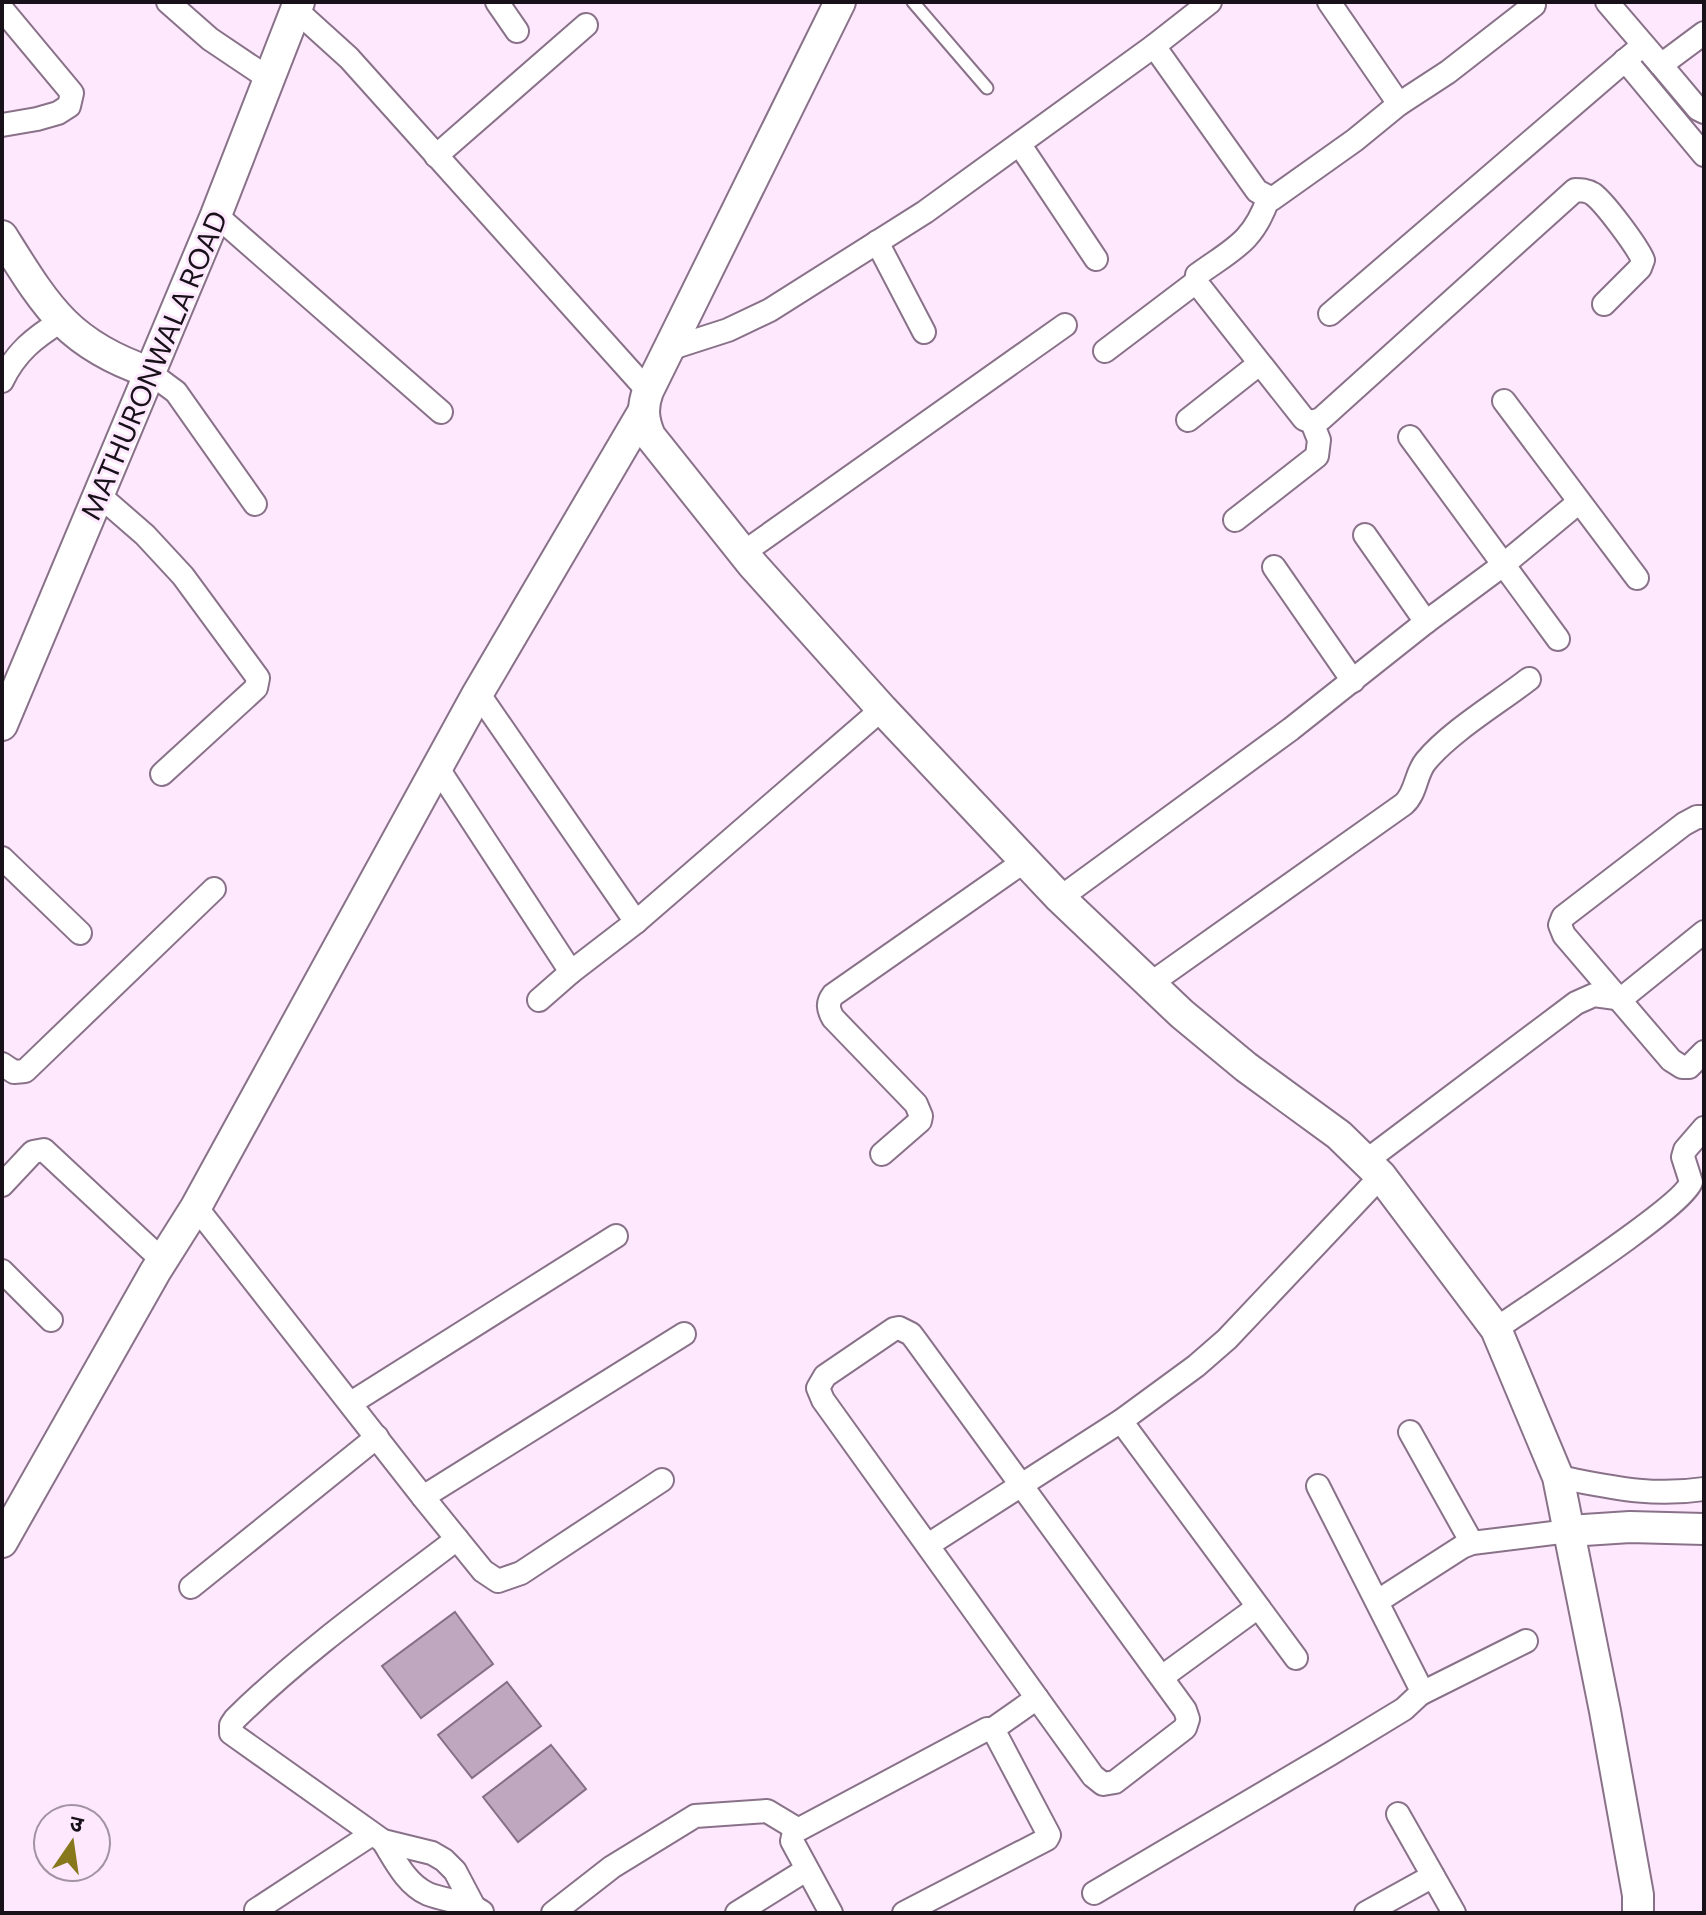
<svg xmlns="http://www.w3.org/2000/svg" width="1706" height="1915" viewBox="0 0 1706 1915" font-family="Commissioner,'Noto Sans Devanagari',sans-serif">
<rect width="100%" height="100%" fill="#fde8fd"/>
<g fill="#bfa7bf" stroke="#856f85" stroke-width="2">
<polygon points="455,1612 493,1664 421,1718 382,1666"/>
<polygon points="507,1682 541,1726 472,1778 438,1735"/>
<polygon points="551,1745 586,1789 518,1842 483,1797"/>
</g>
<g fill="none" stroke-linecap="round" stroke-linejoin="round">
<g stroke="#897289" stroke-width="15">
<polyline id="lane" points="913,2 987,88"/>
</g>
<g stroke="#897289" stroke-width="26">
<g id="street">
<polyline points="168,2 210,39 268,78"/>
<polyline points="497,2 517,31"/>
<polyline points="1329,2 1399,104"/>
<polyline points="1607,2 1661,65 1704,33"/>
<polyline points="2,9 72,93 69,106 58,113 37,119 2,125"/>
<polyline points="296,10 349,58 648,391"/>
<polyline points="1154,46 1257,191 1272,199 1355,140 1399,104 1448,72 1534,5 1532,2"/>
<polyline points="1625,60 1704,155"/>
<polyline points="1661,65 1698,109 1704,112"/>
<polyline points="1020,145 1096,259"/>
<polyline points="436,156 586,25"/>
<path d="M1268 199C1253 242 1233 249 1197 275L1196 282 1304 419 1312 422 1321 419 1575 190C1581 190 1587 190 1593 194 1605 203 1637 246 1643 260L1640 268 1604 304"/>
<polyline points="216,215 441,412"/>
<polyline points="877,242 924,332"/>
<polyline points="1330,314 1643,45"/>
<polyline points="669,349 728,330 770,310 925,212 1154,46 1210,2"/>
<polyline points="1105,351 1196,282"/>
<polyline points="149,372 176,392 255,504"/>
<path d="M2 381C16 352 34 338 61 321"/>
<polyline points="1504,401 1637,578"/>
<polyline points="1188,420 1259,364"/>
<polyline points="1410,437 1558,639"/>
<polyline points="99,495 145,535 183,576 258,678 256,688 162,774"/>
<polyline points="1235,520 1317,456 1319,440 1312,422"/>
<polyline points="1365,535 1426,622"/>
<polyline points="743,553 1065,325"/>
<polyline points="1274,567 1353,681"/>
<polyline points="478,693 636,922 882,709"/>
<polyline points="437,767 571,972"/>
<polyline points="1704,817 1697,817 1684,824 1563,917 1560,925 1564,935 1671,1060 1682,1067 1689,1067 1704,1052"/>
<polyline points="2,858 80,933"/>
<polyline points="1060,898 1291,729 1426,622 1503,565 1579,502"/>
<path d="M1150 984 1404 804C1417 792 1415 774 1426 761 1451 731 1498 703 1529 679"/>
<polyline points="539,1000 571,972 636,922"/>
<polyline points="2,1064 14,1072 25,1071 214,889"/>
<path d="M882 1154 920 1121 921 1116 916 1104 833 1018C828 1009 827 1003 833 995L1026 860"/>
<polyline points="1366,1161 1576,1003 1594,995 1616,998 1626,995 1704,932"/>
<polyline points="2,1185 33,1152 44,1150 162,1260"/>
<polyline points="196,1207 423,1497 684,1334"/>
<polyline points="2,1271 51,1320"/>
<polygon points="899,1328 911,1334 917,1342 1185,1710 1188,1719 1185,1728 1115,1782 1103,1784 1093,1776 823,1400 818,1388 825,1376 894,1329"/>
<path d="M1496 1329C1527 1307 1683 1207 1691 1182L1683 1157 1685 1150 1704 1128"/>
<polyline points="351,1403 616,1236"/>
<polyline points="1121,1421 1296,1658"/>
<polyline points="1410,1432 1472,1543"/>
<path d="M1558 1477C1611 1487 1650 1497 1704 1489"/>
<polyline points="423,1497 483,1571 498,1581 521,1573 662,1480"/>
<path d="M457 1539C381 1597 303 1652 235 1719L231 1725V1733L383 1841 432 1853 444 1860 455 1871 474 1907"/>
<polyline points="928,1545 1121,1421 1196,1366 1227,1339 1381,1176"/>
<polyline points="191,1587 377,1437"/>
<polyline points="1378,1601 1462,1547 1472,1543 1569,1531"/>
<polyline points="1162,1677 1258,1607"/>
<polyline points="1420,1694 1526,1641"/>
<polyline points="993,1729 1037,1698"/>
<polyline points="1398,1814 1454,1913"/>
<path d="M383 1841C395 1860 406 1884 428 1894 446 1901 466 1901 482 1912"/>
<polyline points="1094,1893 1330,1754 1404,1709 1420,1694 1420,1687 1318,1486"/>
<polyline points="256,1910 372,1834"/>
<polyline points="553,1913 612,1867 695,1816 767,1811 797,1829"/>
<polyline points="737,1913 806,1870"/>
<polyline points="831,1913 792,1841 794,1832 987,1729 993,1729 1049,1835 1047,1839 904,1913"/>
<polyline points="1366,1913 1433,1876"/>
</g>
</g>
<g stroke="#897289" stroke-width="34">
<g id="secondary">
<path d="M840 2 648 391C642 407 643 420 650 436L752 564 882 709 1060 898 1182 1014 1246 1067 1339 1135 1381 1176 1496 1329 1558 1477 1605 1711 1638 1895V1913"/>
<path d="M2 236C46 306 67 344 149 372"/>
<polyline points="2,725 216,215 299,2"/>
<polyline points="1569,1531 1630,1527 1704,1529"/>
<polyline points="2,1542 155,1272 196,1207 478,693 643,412"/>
</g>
</g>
<use href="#lane" stroke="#fff" stroke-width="11"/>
<use href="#street" stroke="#fff" stroke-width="22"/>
<use href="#secondary" stroke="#fff" stroke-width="30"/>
</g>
<g text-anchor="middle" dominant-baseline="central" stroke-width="6" stroke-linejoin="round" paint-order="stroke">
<g font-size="28" fill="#191119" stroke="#fde8fd">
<text transform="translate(153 365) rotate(-67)">MATHURONWALA ROAD</text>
</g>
</g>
<rect width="1706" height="1915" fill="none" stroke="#191119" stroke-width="8"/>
<g transform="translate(72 1843) rotate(13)"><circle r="38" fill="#fde8fd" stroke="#a292a2" stroke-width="2"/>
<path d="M0-6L14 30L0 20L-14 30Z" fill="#87781d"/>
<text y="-12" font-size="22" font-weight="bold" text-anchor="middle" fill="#191119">उ</text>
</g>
</svg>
